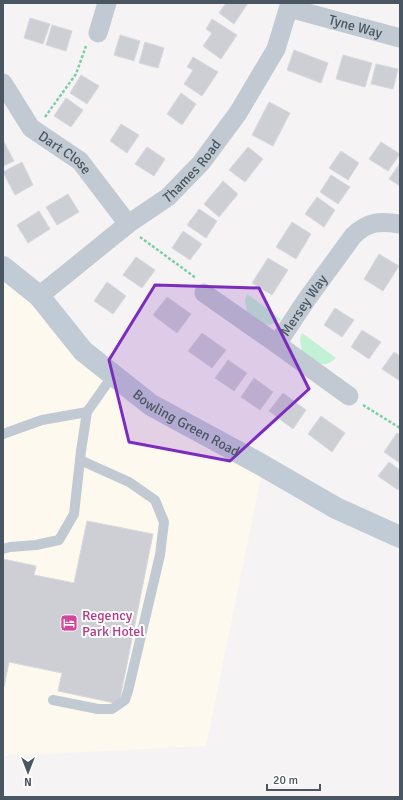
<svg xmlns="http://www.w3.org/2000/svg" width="403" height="800" viewBox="0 0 403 800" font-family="Signika,sans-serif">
<rect width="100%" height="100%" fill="#f5f3f3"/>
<polygon fill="#fdf9ef" points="3,272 84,364 132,406 262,472 206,746 3,756"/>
<g fill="#c3f1d5">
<path d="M247 294 281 319C267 331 258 321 247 312L245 300Z"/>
<path d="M302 333 336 358C323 371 313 361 302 352L300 339Z"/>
</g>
<g fill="#cdcfd5" stroke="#d7d9de">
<polygon points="226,3 248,3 234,24 219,13"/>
<polygon points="30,18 50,24 43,44 24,38"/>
<polygon points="212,19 237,35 221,59 203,46 212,33 206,29"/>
<polygon points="52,25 72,31 66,51 46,45"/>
<polygon points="120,35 140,41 134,61 114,55"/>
<polygon points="145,42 164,48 158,68 139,63"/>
<polygon points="294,50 328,63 321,83 287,70"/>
<polygon points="343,55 372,63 365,87 336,79"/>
<polygon points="193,57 218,72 202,96 184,84 193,70 187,67"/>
<polygon points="376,64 398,69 393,89 371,84"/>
<polygon points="81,75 99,86 87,104 70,93"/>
<polygon points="181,93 196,104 182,125 167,114"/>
<polygon points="66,98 83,110 71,127 54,116"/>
<polygon points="269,102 290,113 273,146 252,135"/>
<polygon points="121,124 139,135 127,153 110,141"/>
<polygon points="3,140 14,161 3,166"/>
<polygon points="381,142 400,154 388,171 369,159"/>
<polygon points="147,147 165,159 154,176 135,164"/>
<polygon points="248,147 263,159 245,182 229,170"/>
<polygon points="341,151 359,163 348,180 329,168"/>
<polygon points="22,162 33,185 15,195 3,172"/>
<polygon points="400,163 400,186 389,179"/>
<polygon points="331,175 350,187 338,204 320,192"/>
<polygon points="223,181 238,194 219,217 204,204"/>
<polygon points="68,194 79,212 57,225 46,207"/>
<polygon points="317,197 335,210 324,227 305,214"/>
<polygon points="199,209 217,221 206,238 187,225"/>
<polygon points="39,211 50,229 28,243 17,225"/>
<polygon points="292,222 311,234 296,259 276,247"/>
<polygon points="183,231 202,244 190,260 172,248"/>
<polygon points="379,254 399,266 383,291 364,279"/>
<polygon points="136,257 155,270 142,288 123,275"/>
<polygon points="268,258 288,270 272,295 252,283"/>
<polygon points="107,282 126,296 113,314 94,301"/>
<polygon points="167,297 191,314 177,333 153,315"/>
<polygon points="335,308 354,320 342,337 324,325"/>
<polygon points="362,330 381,342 369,359 351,347"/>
<polygon points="202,333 226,350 212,368 188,351"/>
<polygon points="394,352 400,356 400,381 382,369"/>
<polygon points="228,360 247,373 234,391 215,378"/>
<polygon points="254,378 273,392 260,410 241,397"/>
<polygon points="283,393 306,410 293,429 269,411"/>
<polygon points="321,416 345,433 332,452 308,434"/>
<polygon points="397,433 400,435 400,463 384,452"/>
<polygon points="389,462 400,470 400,487 398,490 378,476"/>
<polygon points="87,521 153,534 119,704 58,691 62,673 9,662 4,687 3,687 3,559 36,566 34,575 74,583"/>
</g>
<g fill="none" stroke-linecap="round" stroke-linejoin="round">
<g stroke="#7ad0a6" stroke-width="2.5" stroke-dasharray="3 2" stroke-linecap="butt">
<polyline points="45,117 76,74 86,46"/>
<polyline points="140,237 196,278"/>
<polyline points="363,405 400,428"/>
</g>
<g stroke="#c1cad2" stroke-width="10">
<polyline points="3,434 42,420 87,412"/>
<polyline points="3,549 10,547 36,545 59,540 74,514 81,451 87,412 113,375"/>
<polyline points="53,700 98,709 112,709 125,700 128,691 160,555 164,522 155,500 129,482 80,460"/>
</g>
<g stroke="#c1cad2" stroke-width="19">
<path id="s1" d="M289 8 400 38"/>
<polyline points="98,33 107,3"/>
<path id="s2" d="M3 83 31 128 80 161 128 224"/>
<path id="s3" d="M204 293 277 344 307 299 353 236C368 221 380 221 400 224"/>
<path id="s4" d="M39 296 128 224 168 197 201 163 238 113 276 49 290 3"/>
<polyline points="277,344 349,396"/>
</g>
<path stroke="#c1cbd6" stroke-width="22" id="s5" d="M3 267 39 296 83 351 151 405 260 464 336 508 400 537"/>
</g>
<path fill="#7b2cbf" fill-opacity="0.2" stroke="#7b2cbf" stroke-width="3" stroke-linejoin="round" d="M155 285 259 288 309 389 230 461 129 442 109 360Z"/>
<defs>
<g id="hotel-square" transform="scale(0.9)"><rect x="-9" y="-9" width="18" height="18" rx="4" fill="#d1479c" stroke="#fff"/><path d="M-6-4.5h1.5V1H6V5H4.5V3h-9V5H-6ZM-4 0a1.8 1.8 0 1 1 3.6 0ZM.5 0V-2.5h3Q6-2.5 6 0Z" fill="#fff"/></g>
</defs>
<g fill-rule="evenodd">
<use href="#hotel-square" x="69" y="623"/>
</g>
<g text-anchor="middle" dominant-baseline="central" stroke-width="4" stroke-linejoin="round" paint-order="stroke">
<g font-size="14" fill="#4a5661" stroke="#fff">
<text stroke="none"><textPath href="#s1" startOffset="69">Tyne Way</textPath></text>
<text stroke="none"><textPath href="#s2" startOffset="95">Dart Close</textPath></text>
<text stroke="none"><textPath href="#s4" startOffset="198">Thames Road</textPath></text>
<text stroke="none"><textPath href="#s3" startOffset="136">Mersey Way</textPath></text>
<text stroke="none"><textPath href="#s5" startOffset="243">Bowling Green Road</textPath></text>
</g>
<g font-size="14" fill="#b23c85" stroke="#fff" text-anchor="start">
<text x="82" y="615">Regency<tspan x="82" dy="16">Park Hotel</tspan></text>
</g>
</g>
<rect width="403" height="800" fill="none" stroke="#4a5661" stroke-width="8"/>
<g transform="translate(28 772) rotate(180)" stroke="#ffffff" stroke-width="3" paint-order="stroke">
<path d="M0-3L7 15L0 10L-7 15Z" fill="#4a5661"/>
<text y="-6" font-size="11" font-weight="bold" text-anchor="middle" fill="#4a5661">N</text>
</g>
<path d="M267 784v6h53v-6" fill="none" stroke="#4a5661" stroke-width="2"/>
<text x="273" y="784" font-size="12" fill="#4a5661" stroke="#ffffff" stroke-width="3" paint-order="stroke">20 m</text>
</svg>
